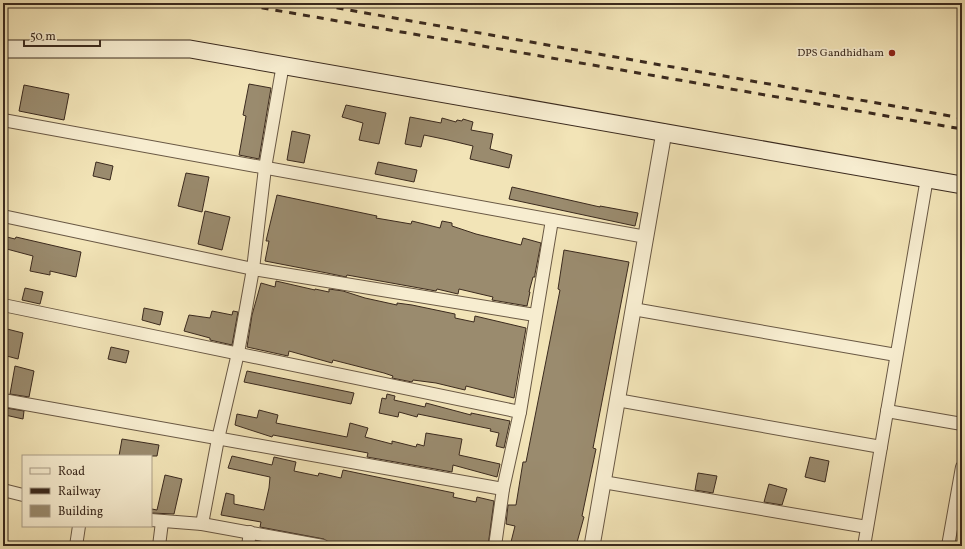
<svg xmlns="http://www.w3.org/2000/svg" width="965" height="549" viewBox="0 0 965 549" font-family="Vollkorn,serif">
<rect width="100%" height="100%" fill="#f2e4b7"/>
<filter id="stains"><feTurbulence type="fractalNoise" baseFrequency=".005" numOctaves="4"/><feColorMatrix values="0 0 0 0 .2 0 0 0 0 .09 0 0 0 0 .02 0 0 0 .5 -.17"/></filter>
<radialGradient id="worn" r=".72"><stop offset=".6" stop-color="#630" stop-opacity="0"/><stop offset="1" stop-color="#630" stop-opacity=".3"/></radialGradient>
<g fill="#9a8b6e" stroke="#3b2a1e">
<polygon points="249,84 271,88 259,159 239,155 246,116 243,115"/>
<polygon points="24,85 69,94 64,120 19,111"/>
<polygon points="346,105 386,113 379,144 359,140 363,123 342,117"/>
<polygon points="410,117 441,123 442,118 456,122 457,120 462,121 463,119 473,122 471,130 493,134 490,149 512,155 509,168 470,159 473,146 448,140 424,135 421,147 405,144"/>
<polygon points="292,131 310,135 304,163 287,160"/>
<polygon points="96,162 113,166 110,180 93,176"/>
<polygon points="378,162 417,170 414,182 375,174"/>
<polygon points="186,173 209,177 202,212 178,206"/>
<polygon points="512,187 600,207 600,206 638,213 635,226 509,199"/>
<polygon points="277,195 377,216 376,218 411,224 412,221 440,228 442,221 452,223 452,226 476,234 521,245 523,238 541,243 535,274 535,277 533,277 529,292 530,292 527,306 492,300 493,297 459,289 458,294 437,289 436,291 347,275 346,277 327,273 265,261 269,241 266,241"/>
<polygon points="205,211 230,217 222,250 198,244"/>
<polygon points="3,236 15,239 16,237 81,252 76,277 50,271 50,275 30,271 33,256 3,248"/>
<polygon points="564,250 629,262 593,448 596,449 582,516 584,517 576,546 510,546 515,526 506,524 508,505 516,505 523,462 526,462 560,290 558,289"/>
<polygon points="276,281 315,290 315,289 329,292 329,289 343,291 365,298 397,305 397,303 412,305 455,314 455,318 474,322 475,316 526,328 514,398 466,386 465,390 436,383 413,380 412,382 392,378 393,376 384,373 333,360 332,363 289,351 288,356 247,347 252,315 261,283 275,287"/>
<polygon points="25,288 43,292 40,304 22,300"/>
<polygon points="144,308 163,312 160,325 142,320"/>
<polygon points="212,311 232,315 233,311 238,312 232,345 210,340 210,338 184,331 189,315 210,318"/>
<polygon points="3,328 23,333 18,359 3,355"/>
<polygon points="111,347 129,351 126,363 108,359"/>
<polygon points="15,366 34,371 29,397 10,394"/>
<polygon points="247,371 354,393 351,404 244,382"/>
<polygon points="387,394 395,396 394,400 425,407 426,403 471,415 471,413 510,421 504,448 496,446 499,433 490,431 491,429 418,414 417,417 399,412 398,417 379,413 382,398 386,399"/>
<polygon points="6,408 24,411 23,419 5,415"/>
<polygon points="259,410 278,415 276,423 347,437 350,423 368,428 365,437 392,444 392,441 416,447 417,444 424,446 426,433 462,439 459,455 500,464 497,477 453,465 452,472 367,457 368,453 273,435 272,437 235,425 237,414 257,418"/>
<polygon points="122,439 159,445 157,456 119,456"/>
<polygon points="232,456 272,465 274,457 296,462 294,471 318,476 319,473 341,478 343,470 454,493 453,497 476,502 477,497 494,501 488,546 362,546 350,543 349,546 337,546 330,544 324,539 260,527 261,522 221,515 226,493 234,495 234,504 264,510 269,488 270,477 228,468"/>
<polygon points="810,457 829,461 825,482 805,477"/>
<polygon points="698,473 717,476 713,493 695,490"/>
<polygon points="165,475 182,479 174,514 151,513 152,509 157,510"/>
<polygon points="769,484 787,489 782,505 764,502"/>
</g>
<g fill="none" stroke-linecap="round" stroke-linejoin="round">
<g stroke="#695844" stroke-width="14">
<g id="minor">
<polyline points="3,120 646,237"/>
<polyline points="3,216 253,269 535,315"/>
<polyline points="3,305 520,412"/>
<polyline points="633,309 896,355"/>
<polyline points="3,400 503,489"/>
<polyline points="617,400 881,447"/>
<polyline points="887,411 962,424"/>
<polyline points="603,482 867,527"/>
<polyline points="3,490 23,495"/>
<polyline points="151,520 202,524 323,546"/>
<polyline points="202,524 218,439 238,353 253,269 265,168 283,64"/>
<polyline points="76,546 79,526"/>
<polyline points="159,546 162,522"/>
<polyline points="248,546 250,532"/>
<polyline points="495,546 503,489 520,412 552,220"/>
<polyline points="864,546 927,178"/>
<polyline points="948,546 962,467"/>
</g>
</g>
<g stroke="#695844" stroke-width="17">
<polyline id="tertiary" points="592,546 664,132"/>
</g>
<g stroke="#3b2a1e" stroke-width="19">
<polyline id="secondary" points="3,49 190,49 962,185"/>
</g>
<use href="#minor" stroke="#f7edd0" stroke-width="12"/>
<use href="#tertiary" stroke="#f7edd0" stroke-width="15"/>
<use href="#secondary" stroke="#f7edd0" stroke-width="17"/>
<g stroke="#3b2a1e" stroke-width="3" stroke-dasharray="7 7" stroke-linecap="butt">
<polyline points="234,3 962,129"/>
<polyline points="309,3 962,118"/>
</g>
</g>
<circle fill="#8f2418" stroke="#f7edd0" stroke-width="1.5" cx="892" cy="53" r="4"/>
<g text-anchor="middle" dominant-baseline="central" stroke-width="3.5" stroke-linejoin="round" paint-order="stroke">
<g font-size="11" fill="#3b2a1e" stroke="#f7edd0" text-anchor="end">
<text x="884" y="53">DPS Gandhidham</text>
</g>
</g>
<rect width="965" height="549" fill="none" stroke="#f2e4b7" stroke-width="16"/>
<rect x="4" y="4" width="957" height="541" fill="none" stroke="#3b2a1e" stroke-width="2"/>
<rect x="8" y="8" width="949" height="533" fill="none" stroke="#3b2a1e"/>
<rect x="22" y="455" width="130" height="72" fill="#f7edd0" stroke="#ac9f89"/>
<rect x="30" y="468" width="20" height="6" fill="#f7edd0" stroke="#ac9f89"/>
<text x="58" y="475" font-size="12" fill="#3b2a1e">Road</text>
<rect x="30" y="488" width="20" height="6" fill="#3b2a1e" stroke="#ac9f89"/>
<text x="58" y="495" font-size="12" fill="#3b2a1e">Railway</text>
<rect x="30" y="505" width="20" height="12" fill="#9a8b6e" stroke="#ac9f89"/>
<text x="58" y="515" font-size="12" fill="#3b2a1e">Building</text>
<path d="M24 40v6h76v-6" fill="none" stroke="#3b2a1e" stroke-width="2"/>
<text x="30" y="40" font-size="12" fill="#3b2a1e" stroke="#f7edd0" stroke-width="3" paint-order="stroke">50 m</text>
<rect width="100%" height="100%" filter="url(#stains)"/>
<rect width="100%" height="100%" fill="url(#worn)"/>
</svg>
